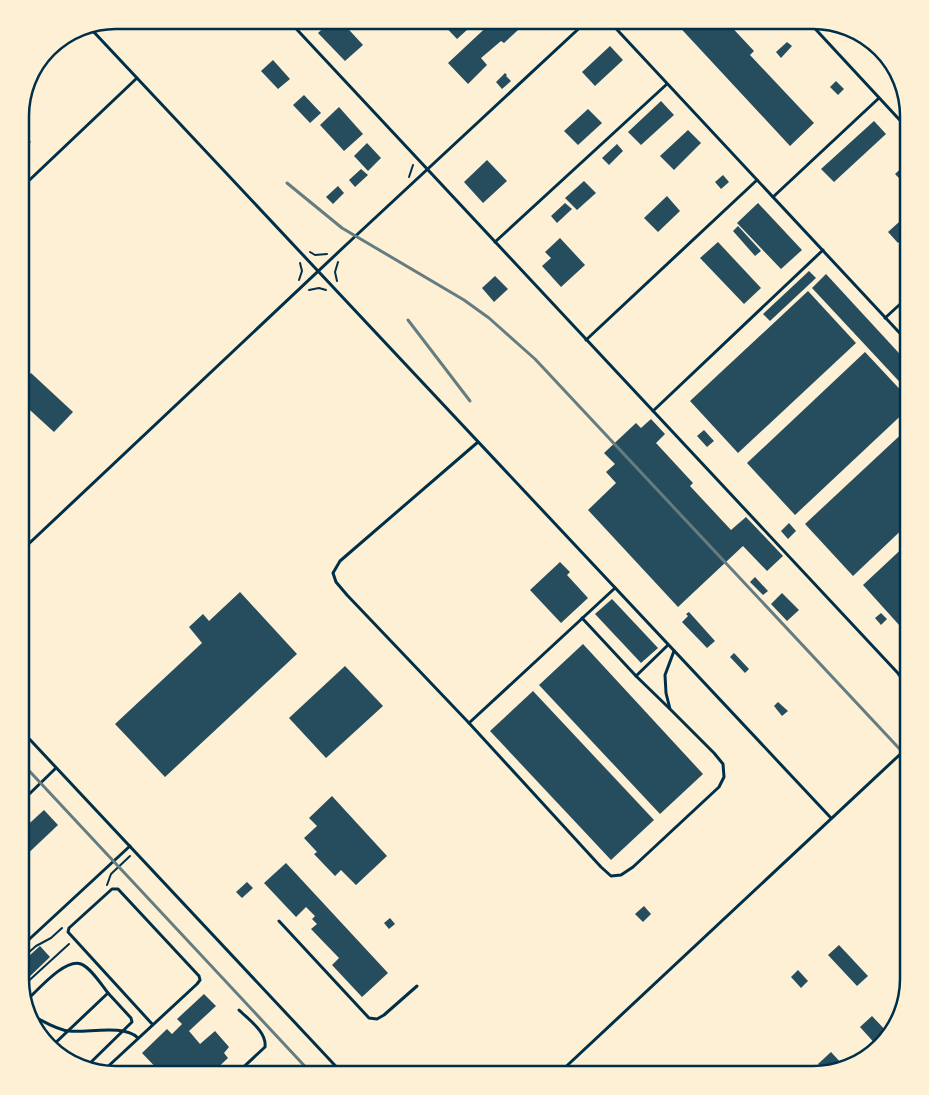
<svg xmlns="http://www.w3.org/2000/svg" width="929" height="1095" viewBox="0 0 929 1095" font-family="Inter,sans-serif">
<rect width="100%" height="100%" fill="#fdf0d5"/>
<g fill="#264d5e">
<polygon points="332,20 340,20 363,45 345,61 318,33"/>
<polygon points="433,20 478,20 457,39 440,21 437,24"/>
<polygon points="494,20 529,20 504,43 501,41 481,58 487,65 468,84 448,63"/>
<polygon points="673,20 718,20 720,23 725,20 754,51 750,55 814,123 790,146"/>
<polygon points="787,42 792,46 781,58 776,52"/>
<polygon points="610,46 623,60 595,86 582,72"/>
<polygon points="273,60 290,79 278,89 261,71"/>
<polygon points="505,73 507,75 506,76 511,81 502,89 496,82"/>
<polygon points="836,81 844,89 838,95 830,87"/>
<polygon points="304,95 321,113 310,123 293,105"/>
<polygon points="661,101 674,115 641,145 628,132"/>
<polygon points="339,107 363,134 344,151 320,125"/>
<polygon points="588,109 602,123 578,145 564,131"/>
<polygon points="874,121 886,134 834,182 821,169"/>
<polygon points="688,130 701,143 674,170 660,156"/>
<polygon points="20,131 31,142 20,151"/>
<polygon points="367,143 381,158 368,171 354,156"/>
<polygon points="617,144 623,151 609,165 602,158"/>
<polygon points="487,160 507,181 483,203 464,182"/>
<polygon points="909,161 909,166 905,169 909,171 909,196 902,192 899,186 900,179 895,174"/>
<polygon points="361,169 368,175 355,187 349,180"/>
<polygon points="723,175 729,182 721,189 715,182"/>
<polygon points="584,181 596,193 577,210 565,198"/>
<polygon points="338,186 344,193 333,204 326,197"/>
<polygon points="667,196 680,211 658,232 644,218"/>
<polygon points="565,203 572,209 557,223 551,216"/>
<polygon points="758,203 802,250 781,269 737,223"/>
<polygon points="909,213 909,232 898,243 888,232"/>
<polygon points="738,226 761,251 755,256 733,231"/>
<polygon points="560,238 585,265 561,287 542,266 551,258 545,252"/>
<polygon points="718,242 761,288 744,304 700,258"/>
<polygon points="809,271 816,278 770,321 763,314"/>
<polygon points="826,274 909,364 909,392 812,288"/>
<polygon points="495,276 508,289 494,302 482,288"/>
<polygon points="808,291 856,343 738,453 690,401"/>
<polygon points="865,352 909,399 909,408 795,515 747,463"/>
<polygon points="31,373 73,412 54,432 20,401 20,384"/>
<polygon points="651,419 665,434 656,443 693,483 690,486 731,530 746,517 783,556 767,571 743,546 678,607 588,510 616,483 606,472 615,464 604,453 636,423 641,428"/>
<polygon points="909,427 909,523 853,576 805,524"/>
<polygon points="704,430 714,441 707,447 697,436"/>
<polygon points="789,523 796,531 788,539 781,531"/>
<polygon points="909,542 909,636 863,585"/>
<polygon points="560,562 570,572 567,575 588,598 561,623 530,590"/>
<polygon points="755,577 768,591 763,595 750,582"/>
<polygon points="240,592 297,654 165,777 115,724 202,643 189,627 203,614 209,621"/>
<polygon points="782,593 799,610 787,621 771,604"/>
<polygon points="612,599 658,648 641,663 595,614"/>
<polygon points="689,612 715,641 707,648 682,622 688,616 686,614"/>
<polygon points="881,613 887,619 881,625 875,618"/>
<polygon points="583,644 703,774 660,814 539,685"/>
<polygon points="734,653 749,669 745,673 730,657"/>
<polygon points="345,666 383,706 326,758 289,718"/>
<polygon points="533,691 654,820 611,860 490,731"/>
<polygon points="778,702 788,711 782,716 774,706"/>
<polygon points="332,796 387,856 356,885 341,870 335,876 314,854 317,852 304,838 317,826 309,818"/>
<polygon points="44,810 58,825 20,861 20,832"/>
<polygon points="286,863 388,973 362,997 332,965 339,958 311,929 317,924 312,919 315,916 306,907 296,917 264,883"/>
<polygon points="247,882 253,888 242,898 236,892"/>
<polygon points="644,906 651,914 643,922 635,914"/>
<polygon points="390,918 395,924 389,929 384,923"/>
<polygon points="839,945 868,976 857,986 828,955"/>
<polygon points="40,946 50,957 25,981 20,976 20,964"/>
<polygon points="798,970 808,981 801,988 791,977"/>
<polygon points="204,994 216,1006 189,1031 200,1044 215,1031 229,1047 224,1053 228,1058 210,1075 163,1075 142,1053 167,1029 172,1034 182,1024 177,1019"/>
<polygon points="872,1016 889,1034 878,1047 860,1027"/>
<polygon points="831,1052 843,1065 824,1071 818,1064"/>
</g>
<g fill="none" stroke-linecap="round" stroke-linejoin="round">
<g stroke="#003049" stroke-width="2">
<polyline points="409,177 413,165"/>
<polyline points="310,252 315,255 327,254"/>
<polyline points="299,280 302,271 300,263"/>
<polyline points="337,281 335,272 338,262"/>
<polyline points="309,290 319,288 326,290"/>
<polyline points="20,720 24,724"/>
<polyline points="107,885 111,874 130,856"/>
<polyline points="20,960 36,946 51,938 62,928"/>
<polyline points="21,984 23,986 69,944"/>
</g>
<g stroke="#003049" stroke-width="3">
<polyline points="288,20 909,685"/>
<polyline points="608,20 909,343"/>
<polyline points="807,20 909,130"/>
<polyline points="91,29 831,818"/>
<polyline points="20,189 137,78"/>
<polyline points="773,197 879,98"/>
<polyline points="495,242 667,84"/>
<polyline points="885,318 909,296"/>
<polyline points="586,340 757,180"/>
<polyline points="653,411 823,250"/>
<polyline points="20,552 347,244 588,20"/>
<polyline points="615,588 469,723 601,867 611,876 621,875 633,867 719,787 724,777 723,764 714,753 670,709 666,693 665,675 674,651"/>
<polyline points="582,618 636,676 669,708"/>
<polyline points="899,675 909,666"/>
<polyline points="636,676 668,645"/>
<polyline points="469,723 347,595 336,582 333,573 340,561 478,442"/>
<polyline points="20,729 344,1075"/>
<polyline points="20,803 56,768"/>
<polyline points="279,921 369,1018 377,1019 384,1015 417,986"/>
<polyline points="20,950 23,945 130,846"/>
<path d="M27 1000C38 990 65 958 81 964 91 968 101 984 108 993L51 1047"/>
<path d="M33 1016C43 1021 57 1030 69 1031 88 1033 124 1024 138 1038"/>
<polyline points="85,1068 132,1022 131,1018 108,993"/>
<polyline points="102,1072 197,984 200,980 199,976 118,889 112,889 69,928 68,932 153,1025"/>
<path d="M235 1075 265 1047C267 1032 249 1020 239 1010"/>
<polyline points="557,1075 909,746"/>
</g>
<g stroke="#657d81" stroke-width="3">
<polyline points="287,183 342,228 464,300 489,318 535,359 909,759"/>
<polyline points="408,320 470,401"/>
<polyline points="20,761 313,1075"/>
</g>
</g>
<path d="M0 0H929V1095H0ZM116 29H813A87 87 0 0 1 900 116V979A87 87 0 0 1 813 1066H116A87 87 0 0 1 29 979V116A87 87 0 0 1 116 29Z" fill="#fdf0d5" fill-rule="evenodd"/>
<path fill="none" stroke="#003049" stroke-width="2.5" d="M116 29H813A87 87 0 0 1 900 116V979A87 87 0 0 1 813 1066H116A87 87 0 0 1 29 979V116A87 87 0 0 1 116 29Z"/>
</svg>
